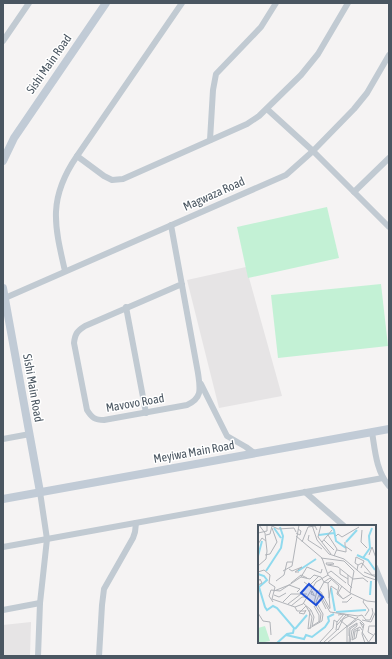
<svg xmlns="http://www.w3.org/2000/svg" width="392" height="659" viewBox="0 0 392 659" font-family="'Asap Condensed',sans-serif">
<rect width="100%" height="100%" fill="#f5f3f3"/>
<g fill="#e6e4e5">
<polygon points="246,267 282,396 219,408 187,280"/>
<polygon points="31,622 30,656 3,656 3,625"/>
</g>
<g fill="#c3f1d5">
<polygon points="327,207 339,258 248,278 237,227"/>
<polygon points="381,284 388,346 278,358 271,295"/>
</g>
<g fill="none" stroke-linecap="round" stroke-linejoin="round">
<g stroke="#c1cad2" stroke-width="6">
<polyline points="3,41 29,3"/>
<polyline points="267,109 313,151 389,227"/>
<polyline points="210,140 213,90 216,74 261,27 276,3"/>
<polyline points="77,156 104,176 112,180 123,179 247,124 259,116 301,75 318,54 348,3"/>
<polyline points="354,192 389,158"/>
<path d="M171 225 198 373C200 388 203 398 187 405L104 420C95 420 92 418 87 410L74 343C75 334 77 331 85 326L182 284"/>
<path d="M65 271C54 224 48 198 77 156L182 3"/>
<polyline points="5,298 286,175 313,151 354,109 367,93 389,55"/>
<polyline points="126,307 146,413"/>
<polyline points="201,384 227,436 246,447 254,453"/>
<path d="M372 432C375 450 376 471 389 486"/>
<polyline points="3,439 30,434"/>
<polyline points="305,492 344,526"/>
<polyline points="3,547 383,478"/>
<polyline points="375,567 389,601"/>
<polyline points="3,610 40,603"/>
<polyline points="38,656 40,603 47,539 40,492"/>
<polyline points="99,656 102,605 104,589 133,538 135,532 136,523"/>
</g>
<g stroke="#c1cbd6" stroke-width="8">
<polyline points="3,161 14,138 106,3"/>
<polyline points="3,288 40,492"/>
<polyline points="3,499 389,429"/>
</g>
</g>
<g text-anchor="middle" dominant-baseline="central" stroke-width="3" stroke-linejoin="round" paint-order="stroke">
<g font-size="12" fill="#4a5661" stroke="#fff">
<text transform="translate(49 64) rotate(-55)">Sishi Main Road</text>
<text transform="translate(214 194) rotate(-24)">Magwaza Road</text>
<text transform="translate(33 388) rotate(80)">Sishi Main Road</text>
<text transform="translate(135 403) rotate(-10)">Mavovo Road</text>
<text transform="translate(194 452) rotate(-10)">Meyiwa Main Road</text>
</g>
</g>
<g transform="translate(258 525)">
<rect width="118" height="118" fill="#f5f3f3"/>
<path d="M7 101 12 116 1 118 0 103Z" fill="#c3f1d5"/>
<path fill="none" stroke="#90daee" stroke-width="2" d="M72 0 76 5 78 16 88 23M16 3 23 13M61 10 76 8M88 17 99 5M99 30 110 35 117 45M0 31 4 16M105 33 112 23 111 11 114 3M8 46 23 23 25 11 22 2M40 46 58 34M0 49 6 51 9 55 1 62 7 82 9 85 15 81 19 83 36 103 35 108 29 109 19 118M73 63 77 86M112 70 113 56M78 87 108 85M37 104 49 90M28 110 46 114 48 110 54 112 67 102 71 96 70 92 76 89"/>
<path fill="none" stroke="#b1b4b9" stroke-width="1" d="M54 0 59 15 71 29 86 34 106 51 118 55M63 0 60 12 73 29M104 5 103 17 109 23M38 8 42 10 43 6 40 4M0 10V8L9 6V0M8 10 12 9 14 1 20 4 36 3 38 7M51 10 50 15 64 24M70 10 79 24 76 31M38 11 64 33 70 50M78 11 80 9 84 12 101 2M66 15 76 25M44 17 50 2 57 1 59 5M64 17 74 5M87 17V21L94 26M0 19 4 13 8 16M79 25 88 27V22M7 30 12 29 19 17 14 3M111 30 114 22 118 33M63 33 86 36 96 46M68 38H75L76 39 69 40ZM70 40 80 42 95 54 105 53 110 57M100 40 97 38 98 32 106 36 103 43M0 41 8 34 9 26 7 8 1 0M31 44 34 46 44 42 37 47H41M82 44V49L90 54M99 45 100 40 104 38 114 50H118M25 46 34 41 41 0M0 47 6 45 12 50 11 58 17 62 14 74 37 82 45 79 58 57 70 50M106 47 118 52M69 49 73 46 88 58M70 50 92 68M90 50V59L94 63M43 52 49 42 63 48 64 44M18 56 26 50 29 37H34M0 57 2 54 4 58 0 60M46 57 61 68 72 87 100 91M66 57 72 53 81 61 79 69 84 73M33 58 43 50 49 53M70 58 72 83M31 60 42 64 39 67M51 61 61 51M84 61 80 68 85 74 93 69M55 64 63 67 72 84M16 66 31 60M61 66 66 57 70 58 74 54M92 68 109 76 118 77M92 68 96 46M16 70 21 72 28 68M56 70 54 66 53 69 57 71M61 70 68 84M71 73 73 61 79 65M106 75 105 77 111 85 107 91M15 77 11 71 13 65 22 66 43 52 52 54 56 50 63 52 66 57M25 77 33 69H49M84 77H89L94 72M45 78 53 85 56 92 54 101 62 96 63 89 56 78 59 66M30 79 43 69M33 81 44 72H49M48 81 54 92 52 104M48 81 41 88 46 89 48 85M56 81 61 90V97M37 82 39 86H48M52 85 50 104 64 96 65 89 58 77 61 70M0 88 5 96 12 97 13 110M80 90 86 89 98 94M100 91 104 90 108 95H112L115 88 114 83M82 95 89 101V118M104 95 113 97 118 86M79 100 88 90M89 102 100 94 103 96 106 99 104 109 107 118M105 103 102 97 106 101M78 105 79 97 86 89M80 105 85 94 91 91M104 107 111 118M115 110 110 107 111 101H118M91 111V103L99 98V101L94 105 92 118M96 114 97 106 102 105M94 115 96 105 102 102 104 105M94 115 98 113 100 103M61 118 75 103 76 95 79 97M65 118 80 104M69 118 100 92M91 118 92 104 99 99M110 118 118 107"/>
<path fill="#1d4ed8" fill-opacity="0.15" stroke="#1d4ed8" stroke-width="2" d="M51 59 65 72 58 80 43 68Z"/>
<rect width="118" height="118" fill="none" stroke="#4a5661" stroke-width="2"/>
</g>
<rect width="392" height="659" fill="none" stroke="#4a5661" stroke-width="8"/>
</svg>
